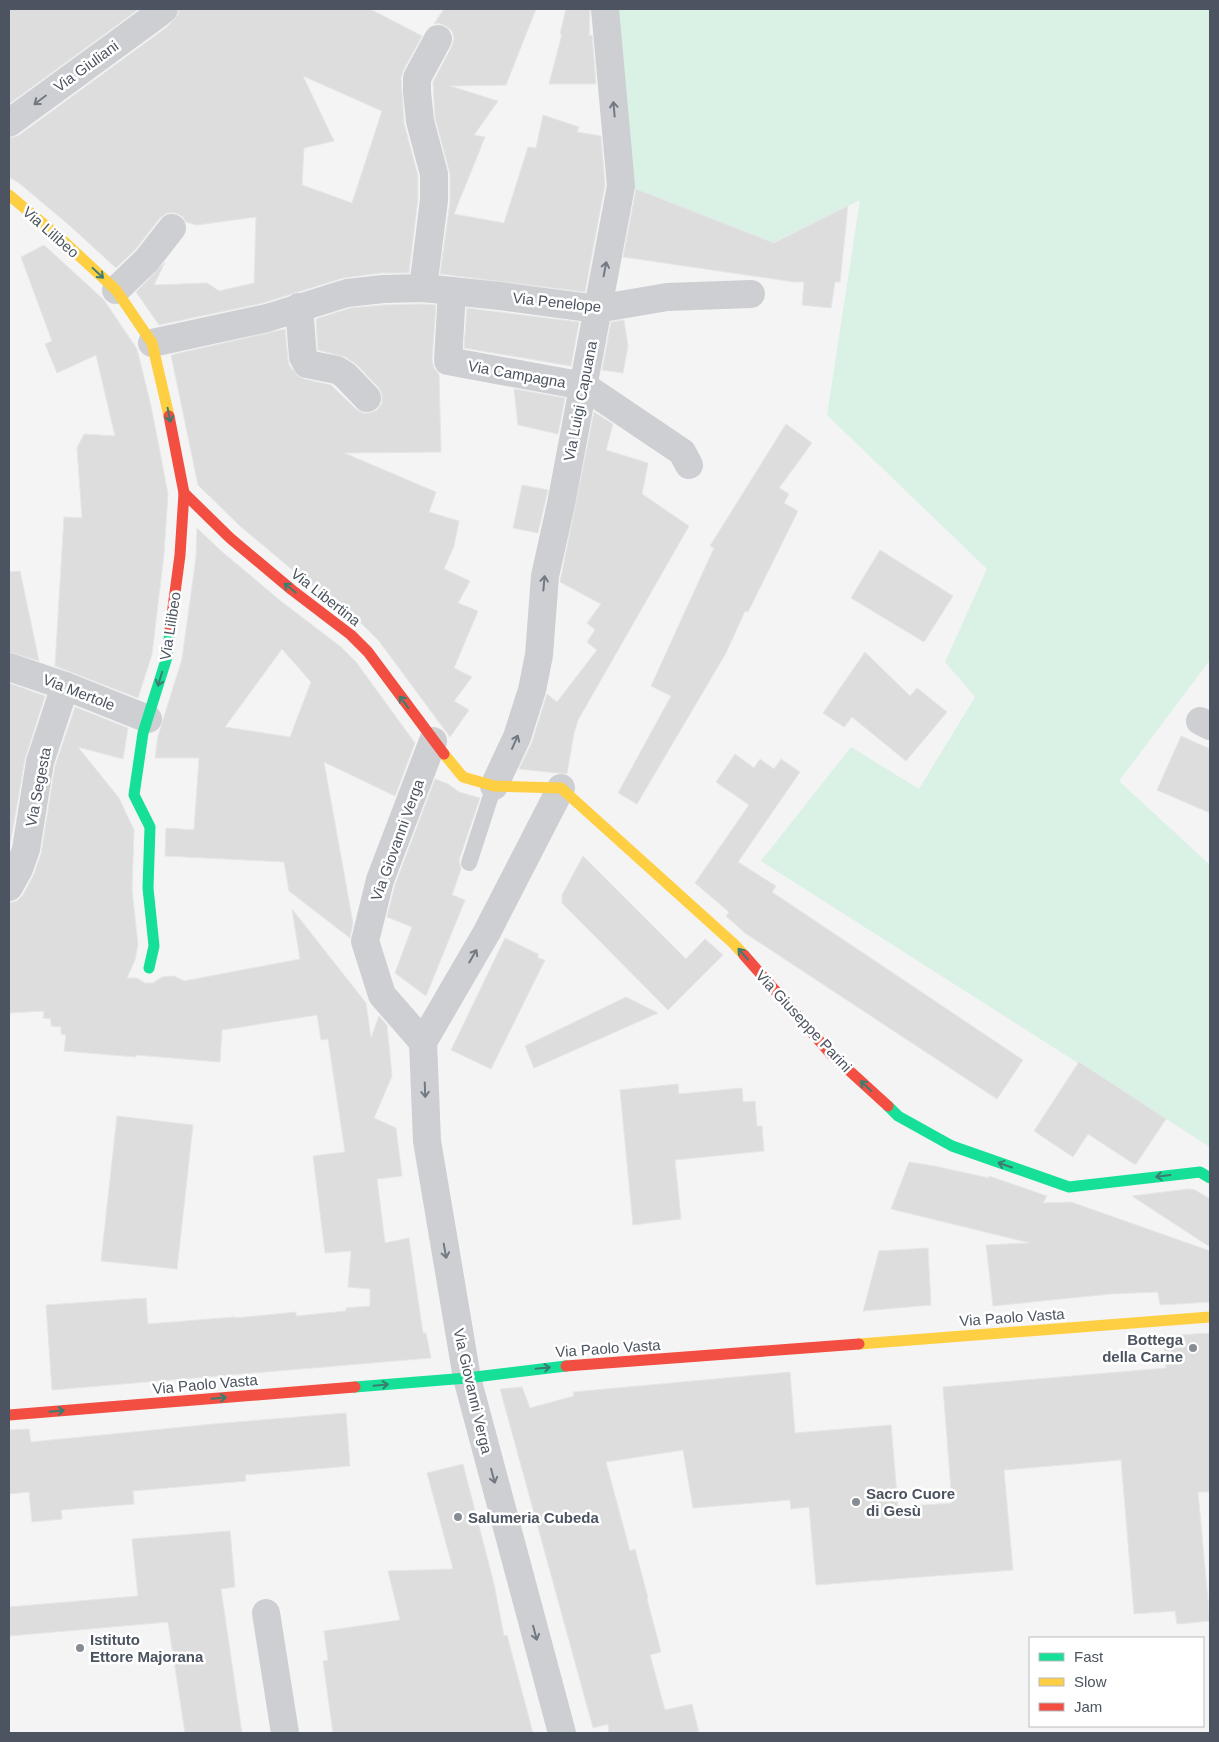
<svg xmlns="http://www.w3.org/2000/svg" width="1219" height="1742" viewBox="0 0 1219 1742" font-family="Arial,sans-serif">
<rect width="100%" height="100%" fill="#f4f4f4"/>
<polygon fill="#daf1e5" points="614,9 1210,9 1210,660 1119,781 1210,865 1210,1147 761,861 851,747 919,789 975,697 945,662 987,569 827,415 860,200 773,243 628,186"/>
<g fill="#ddddde" stroke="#e5e6e7" fill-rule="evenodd">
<polygon points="9,9 139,9 9,104"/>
<path d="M179 9H370L422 36 403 71 401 78 404 123 418 176V199L409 273H381L343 278 263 303 159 325 136 292 165 262 154 285 207 283 219 291 254 283 256 217 197 225 186 222 182 216 175 213H167L160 218 135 250 116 268 69 225 19 183 9 177V138L18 136 167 27 178 15ZM303 76 382 111 352 203 302 185 304 148 334 141Z"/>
<polygon points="444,9 536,9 506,85 450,86 498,101 474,135 485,137 454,214 504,223 528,147 536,148 543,115 579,127 577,132 601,136 605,185 585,292 440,274 450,202 450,174 435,118 433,82 452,46 454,39 452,31 446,26 438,23 434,24"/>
<polygon points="566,9 590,9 589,36 592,35 596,84 549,84 562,34 560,34"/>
<polygon points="636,189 774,243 848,206 840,282 835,282 831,308 802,305 804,282 794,282 623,257"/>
<polygon points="44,245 104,300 137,349 151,406 168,494 164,554 152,654 138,698 55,666 64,517 82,518 77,448 84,434 115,436 96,355 57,373 45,344 52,341 21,257"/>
<polygon points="422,304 436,305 432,360 434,368 439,374 441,452 344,453 436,492 429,512 459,521 454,546 444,569 470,581 458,603 478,611 454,668 472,677 454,701 469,710 450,737 379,641 361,623 302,578 240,526 198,485 171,355 285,329 288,359 289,365 298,376 304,379 331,385 356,409 363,413 370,413 377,410 382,403 382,395 379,388 356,364 345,357 318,350 316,319 350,308 384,305"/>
<polygon points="467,308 579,322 571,366 464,348"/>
<polygon points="624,320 628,346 623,373 602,370 611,322"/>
<polygon points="514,389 565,398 558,434 518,425"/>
<polygon points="594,412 613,424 606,450 648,463 642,494 689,526 578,720 574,733 567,774 519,769 532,742 547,694 557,702 597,650 587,642 595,630 587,623 601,604 560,582"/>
<polygon points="786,424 812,443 779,488 789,494 784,503 798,511 748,612 745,611 726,653 637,804 618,793 671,696 651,686 714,548 710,546"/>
<polygon points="522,485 548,490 538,533 513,528"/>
<path d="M197 528 220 550 282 602 341 647 356 662 415 743 395 796 324 762 353 923 350 938 289 891 284 862 165 856 166 828 194 830 199 758H155L158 736 182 659 196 557ZM282 649 311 682 290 737 225 727Z"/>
<polygon points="880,550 953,596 924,642 851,598"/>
<polygon points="20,571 39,661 9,652 9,572"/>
<polygon points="865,652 910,696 917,688 947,712 906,761 852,717 844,727 823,713"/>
<polygon points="9,683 45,696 25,759 9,851"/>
<polygon points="75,707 128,728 123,759 78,747 119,798 134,830 132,889 138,945 135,960 127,978 137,978 145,983 153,983 162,977 174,976 184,981 300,959 292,909 366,1003 371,1038 379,1016 387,1025 392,1076 374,1118 396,1128 402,1176 377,1179 385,1243 409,1238 423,1333 426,1333 431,1358 52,1390 46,1305 146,1298 148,1324 235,1317 235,1318 296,1312 296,1316 346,1311 346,1308 370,1306 370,1289 348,1287 351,1251 325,1253 313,1156 345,1152 328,1039 321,1040 317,1015 222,1030 220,1062 136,1055 136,1057 64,1051 66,1035 61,1034 61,1027 51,1026 51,1019 43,1018 44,1011 9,1013 9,903 17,901 23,895 34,874 41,854 55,766"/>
<polygon points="1181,736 1210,749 1210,813 1157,790"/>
<polygon points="735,754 754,768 760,759 774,769 781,759 800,772 738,862 776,886 772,892 1023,1060 997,1099 745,933 726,916 729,912 695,883 749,805 716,782"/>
<polygon points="435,779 448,784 459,792 480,798 459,860 461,869 452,895 465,900 426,996 395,973 412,927 387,917 395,885"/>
<polygon points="583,856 686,959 705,939 723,955 668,1010 562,903 562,895"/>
<polygon points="505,938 538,954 538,958 545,960 491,1069 451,1050"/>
<polygon points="626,997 658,1013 534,1068 525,1046"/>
<polygon points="1079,1062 1166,1119 1136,1164 1134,1164 1088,1134 1073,1157 1034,1131"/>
<polygon points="678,1084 679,1094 742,1088 743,1102 755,1101 757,1126 762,1126 764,1151 675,1160 681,1219 633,1225 620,1090"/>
<polygon points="117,1116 193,1125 177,1269 101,1261"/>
<polygon points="909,1162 934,1166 989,1178 989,1176 1047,1196 1043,1203 1071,1202 1210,1251 1210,1302 1160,1305 1158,1292 1110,1294 993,1306 986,1245 1030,1243 891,1209"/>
<polygon points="1188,1189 1195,1190 1210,1199 1210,1247 1132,1196"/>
<polygon points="928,1248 931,1305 863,1311 879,1251"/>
<polygon points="1210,1333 1210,1492 1198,1492 1210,1621 1177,1624 1175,1611 1134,1614 1121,1460 1004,1470 1013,1570 816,1585 809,1507 791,1509 790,1500 693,1508 683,1450 606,1462 630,1551 635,1549 648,1598 647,1599 661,1652 650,1655 665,1710 692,1704 699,1733 609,1733 608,1724 593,1728 500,1389 522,1387 530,1408 574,1396 573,1392 790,1372 795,1433 891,1425 898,1507 952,1503 943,1387 1166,1368 1163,1336"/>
<polygon points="346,1413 350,1466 245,1475 246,1481 133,1491 134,1504 61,1510 62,1519 32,1522 29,1492 9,1494 9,1430 29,1429 31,1442 224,1423"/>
<polygon points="463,1464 494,1584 504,1636 507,1635 533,1733 333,1733 323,1661 328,1660 324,1631 400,1620 388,1571 453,1569 427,1473"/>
<polygon points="230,1531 235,1587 221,1589 242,1733 185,1733 168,1622 9,1636 9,1607 138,1596 132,1539"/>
</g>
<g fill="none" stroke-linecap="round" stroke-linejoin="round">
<polyline stroke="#cdcfd2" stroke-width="16" points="469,863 494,786"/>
<g stroke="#cdcfd2" stroke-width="28">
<polyline points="9,123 158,14 164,9"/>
<polyline points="423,288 434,200 434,174 420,121 417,92 417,78 438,39"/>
<polyline points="116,290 147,260 172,228"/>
<polyline points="452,291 448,361 584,386 682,452 689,465"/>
<polyline points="299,307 303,357 307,364 337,370 345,375 367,398"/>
<polyline points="152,343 267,318 347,293 383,289 423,288 500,296 597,309 667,297 751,294"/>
<polyline points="9,667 65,686 148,719"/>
<polyline points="1200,721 1210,726"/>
<polyline points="494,786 517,737 532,690 539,655 545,576 561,504 621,186 605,9"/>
<polyline points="561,788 487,932 423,1042 427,1141 467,1378 562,1733"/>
<polyline points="9,887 19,869 26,849 40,762 65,686"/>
<polyline points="423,1042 382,995 365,941 380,880 433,741"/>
<polyline points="266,1613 285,1733"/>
</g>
<g stroke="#16e098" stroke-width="11">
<polyline points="149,968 154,946 148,888 150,827 134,795 143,733 167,657 170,630"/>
<polyline points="888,1106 898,1116 952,1146 1069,1187 1200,1172 1210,1178"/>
<polyline points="355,1387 467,1378 566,1366"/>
</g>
<g stroke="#ffcf43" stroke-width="11">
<polyline points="9,195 59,237 116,290 152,343 169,416"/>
<polyline points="444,754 463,777 494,786 561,788 734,944 744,955"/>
<polyline points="859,1344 1210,1317"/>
</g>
<g stroke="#f24e42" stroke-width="11">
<polyline points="169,416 184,493 180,555 170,630"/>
<polyline points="184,493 230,538 292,590 351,635 368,652 444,754"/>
<polyline points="744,955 831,1054 888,1106"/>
<polyline points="566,1366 859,1344"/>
<polyline points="9,1415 355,1387"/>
</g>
</g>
<defs><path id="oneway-shaft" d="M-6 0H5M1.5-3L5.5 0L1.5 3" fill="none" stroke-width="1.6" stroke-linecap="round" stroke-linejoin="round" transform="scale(1.25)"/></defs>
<g stroke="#727982">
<use href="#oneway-shaft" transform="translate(40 100) rotate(143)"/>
<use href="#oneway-shaft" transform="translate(614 109) rotate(-95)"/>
<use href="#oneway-shaft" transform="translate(605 269) rotate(-79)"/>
<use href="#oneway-shaft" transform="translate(544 583) rotate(-85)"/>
<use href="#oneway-shaft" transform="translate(515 742) rotate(-66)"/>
<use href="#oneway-shaft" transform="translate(473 956) rotate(-60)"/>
<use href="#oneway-shaft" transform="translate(425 1090) rotate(88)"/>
<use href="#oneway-shaft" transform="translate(445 1251) rotate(80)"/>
<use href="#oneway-shaft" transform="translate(493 1476) rotate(75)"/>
<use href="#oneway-shaft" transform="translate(535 1633) rotate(75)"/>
</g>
<g stroke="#3b7e71">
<use href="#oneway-shaft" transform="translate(98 273) rotate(43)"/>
<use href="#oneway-shaft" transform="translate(169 415) rotate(79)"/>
<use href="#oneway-shaft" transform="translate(290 588) rotate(-141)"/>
<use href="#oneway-shaft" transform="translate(160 679) rotate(107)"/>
<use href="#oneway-shaft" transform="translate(404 702) rotate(-126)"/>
<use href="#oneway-shaft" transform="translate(743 954) rotate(-131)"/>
<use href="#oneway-shaft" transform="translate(866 1086) rotate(-137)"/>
<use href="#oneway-shaft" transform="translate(1005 1165) rotate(-161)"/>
<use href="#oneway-shaft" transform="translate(1163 1176) rotate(173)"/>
<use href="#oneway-shaft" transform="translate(543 1368) rotate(-6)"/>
<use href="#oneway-shaft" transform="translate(381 1385) rotate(-5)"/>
<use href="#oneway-shaft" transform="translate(219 1398) rotate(-5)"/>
<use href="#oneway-shaft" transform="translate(57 1411) rotate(-5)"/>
</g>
<g fill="#868c94" stroke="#fff" stroke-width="2">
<circle cx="1193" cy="1348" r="5"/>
<circle cx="856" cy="1502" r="5"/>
<circle cx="458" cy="1517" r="5"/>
<circle cx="80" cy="1648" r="5"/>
</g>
<g text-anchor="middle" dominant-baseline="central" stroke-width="5" stroke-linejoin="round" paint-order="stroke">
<g font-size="15" fill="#4b5460" stroke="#fff">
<text transform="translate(86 66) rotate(-36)">Via Giuliani</text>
<text transform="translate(51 232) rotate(41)">Via Lilibeo</text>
<text transform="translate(557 302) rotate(6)">Via Penelope</text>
<text transform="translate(517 374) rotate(10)">Via Campagna</text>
<text transform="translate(580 401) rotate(-79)">Via Luigi Capuana</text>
<text transform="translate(326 597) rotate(38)">Via Libertina</text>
<text transform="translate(170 626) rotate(-81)">Via Lilibeo</text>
<text transform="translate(79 692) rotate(21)">Via Mertole</text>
<text transform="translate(38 787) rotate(-79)">Via Segesta</text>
<text transform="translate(397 840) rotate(-70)">Via Giovanni Verga</text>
<text transform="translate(804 1021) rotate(47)">Via Giuseppe Parini</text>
<text transform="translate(1012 1317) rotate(-4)">Via Paolo Vasta</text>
<text transform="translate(608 1348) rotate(-4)">Via Paolo Vasta</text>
<text transform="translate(205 1384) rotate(-5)">Via Paolo Vasta</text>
<text transform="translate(473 1391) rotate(77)">Via Giovanni Verga</text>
</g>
<g font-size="15" font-weight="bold" fill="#4b5460" stroke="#fff" text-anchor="start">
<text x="1183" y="1339" text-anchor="end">Bottega<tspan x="1183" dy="17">della Carne</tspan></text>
<text x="866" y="1493">Sacro Cuore<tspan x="866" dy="17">di Gesù</tspan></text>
<text x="468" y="1517">Salumeria Cubeda</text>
<text x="90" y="1639">Istituto<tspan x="90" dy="17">Ettore Majorana</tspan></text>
</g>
</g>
<rect width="1219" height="1742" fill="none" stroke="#4b5460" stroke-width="20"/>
<rect x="1029" y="1637" width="175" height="90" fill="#ffffff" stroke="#b7bbbf"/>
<rect x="1039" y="1653" width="25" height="8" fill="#16e098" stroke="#b7bbbf"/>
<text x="1074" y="1662" font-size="15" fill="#4b5460">Fast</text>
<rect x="1039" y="1678" width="25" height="8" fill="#ffcf43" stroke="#b7bbbf"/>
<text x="1074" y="1687" font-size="15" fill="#4b5460">Slow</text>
<rect x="1039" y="1703" width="25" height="8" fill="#f24e42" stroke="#b7bbbf"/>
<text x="1074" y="1712" font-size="15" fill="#4b5460">Jam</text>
</svg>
